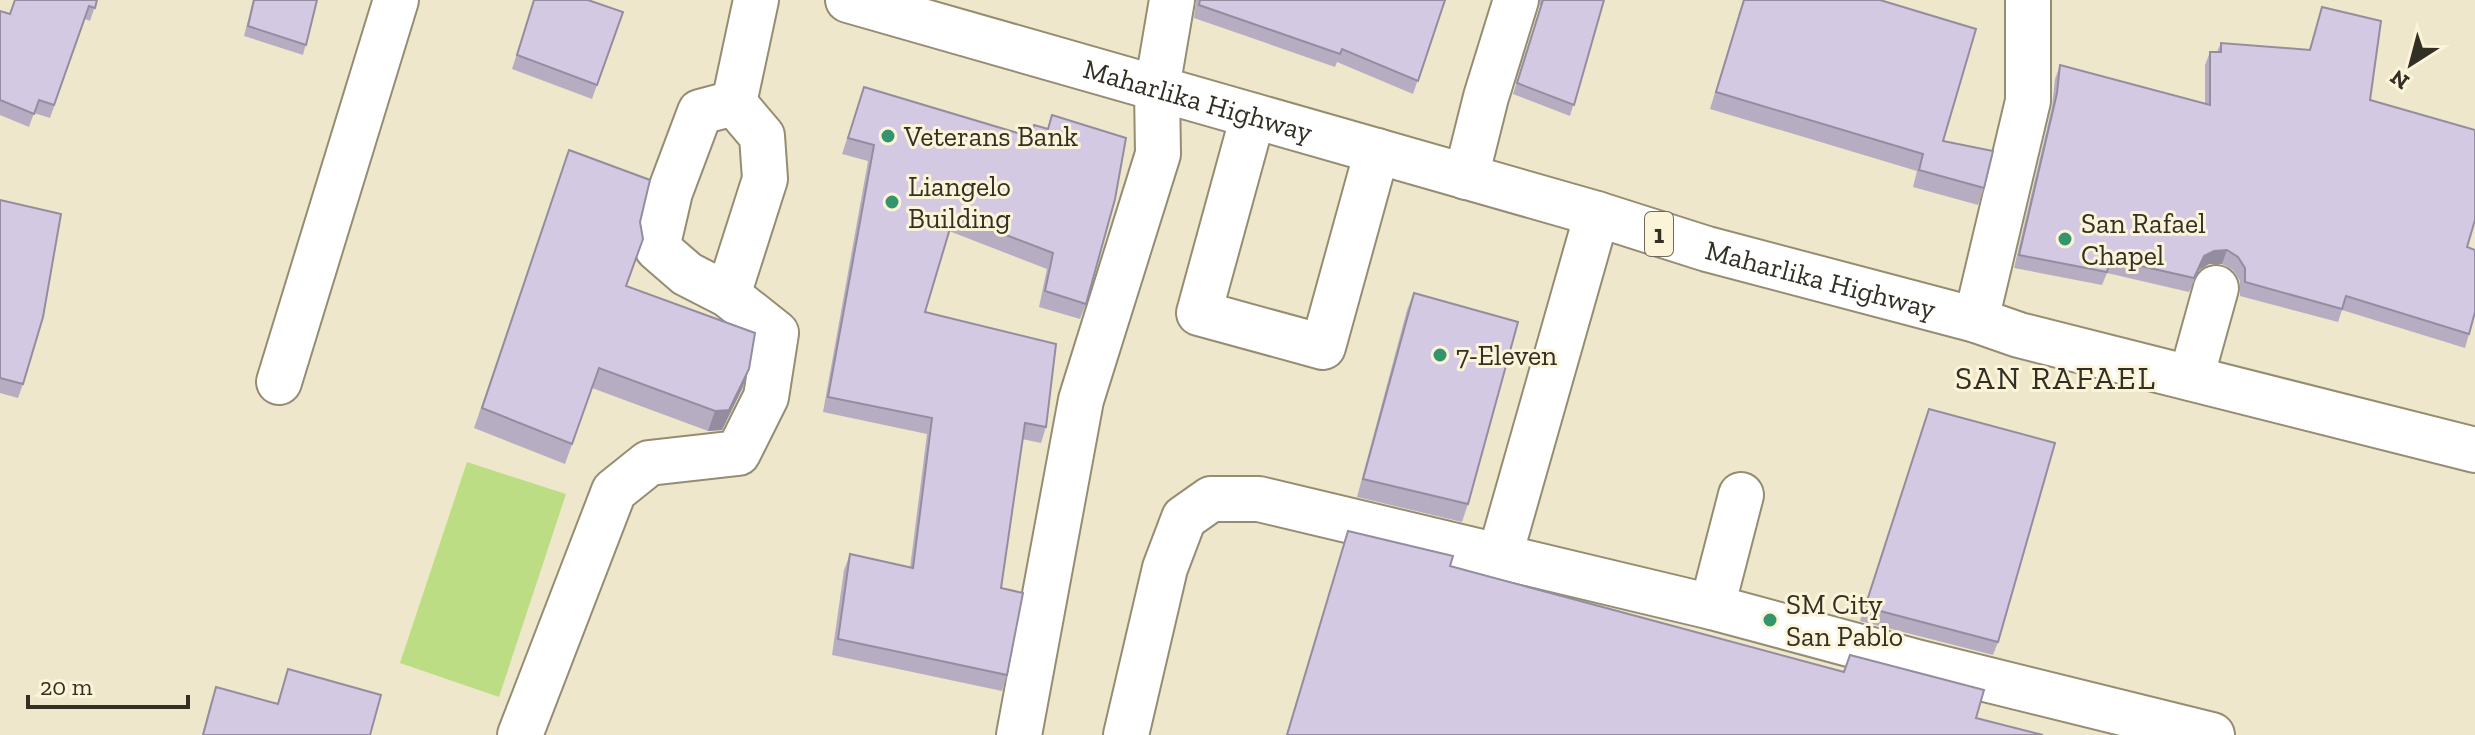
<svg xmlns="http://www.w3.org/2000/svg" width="2475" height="735" viewBox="0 0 2475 735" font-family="'Zilla Slab',serif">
<rect width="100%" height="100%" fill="#efe7cb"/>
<polygon fill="#bddd84" points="467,462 566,494 499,697 400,663"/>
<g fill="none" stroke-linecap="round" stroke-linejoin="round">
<g stroke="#948d73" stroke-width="48">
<g id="minor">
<polyline points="734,103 756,0"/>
<polyline points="1253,116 1199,313 1323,347 1377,151"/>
<polyline points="1466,177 1486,97 1516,0"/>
<polyline points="728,295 765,179 762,136 734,103"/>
<polyline points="1976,320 2028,101 2028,0"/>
<polyline points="2191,378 2216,288"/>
<polyline points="279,382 396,0"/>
<polyline points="1500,555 1597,214"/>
<polyline points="1712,607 1741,495"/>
<polyline points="520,735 614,491 649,463 738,453 766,397 776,333 728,295 687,274 657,248 670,192 700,112 734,103"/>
<polyline points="1019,735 1081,400 1158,154 1157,88 1172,0"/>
<polyline points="1126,735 1165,568 1184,518 1211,499 1259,499 1712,607 1916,662 2212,735"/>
</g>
</g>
<g stroke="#948d73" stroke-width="48">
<g id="major">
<path id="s1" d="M848 0 1597 214 1707 249 1976 320 2019 335 2475 450"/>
</g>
</g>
<use href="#minor" stroke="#fff" stroke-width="44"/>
<use href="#major" stroke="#fff" stroke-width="44"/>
</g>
<g fill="#b6adc3">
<polygon points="97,0 90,21 85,19 50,118 34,113 29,127 0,115 0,11 10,14"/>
<polygon points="253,0 317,0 303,55 244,36"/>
<polygon points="534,0 588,0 623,12 592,99 512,69"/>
<polygon points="1196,0 1445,0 1413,94 1337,62 1335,67 1194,18"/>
<polygon points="1540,0 1604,0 1570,116 1513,94 1540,7"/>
<polygon points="1743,0 1880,0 1943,141 1984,188 1978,205 1913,187 1917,171 1710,109"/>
<polygon points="2322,7 2370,100 2467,247 2469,334 2465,348 2342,310 2338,322 2240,296 2240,281 2233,270 2222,264 2209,264 2199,270 2189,292 2107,273 2102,285 2014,268 2052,107 2055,79 2060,65 2205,103 2205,65 2210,52 2217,52 2221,43 2309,50"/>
<polygon points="864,87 1030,137 1034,125 1086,304 1080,319 1039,307 1047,269 949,231 925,312 1046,427 1041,443 1022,439 1001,588 1007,675 1002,691 832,655 844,570 850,554 910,568 927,434 823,412 868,161 842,154"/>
<polygon points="562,170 626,286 749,369 742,389 722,430 708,431 592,388 565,464 474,428"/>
<polygon points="0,200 23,384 18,398 0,393"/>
<polygon points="1414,293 1468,504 1462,522 1357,497 1407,310"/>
<polygon points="1924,423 1998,642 1993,655 1860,621"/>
<polygon points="1348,531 1450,566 1976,718 2043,735 1286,735"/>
<polygon points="288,669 370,735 202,735 210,705 216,687 277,704"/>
</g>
<g fill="#948d9f">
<polygon points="2227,250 2222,264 2209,264 2199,270 2189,292 2204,256 2214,251"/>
<polygon points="749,369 742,389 722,430 708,431 715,411"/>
</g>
<g fill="#d4c9e3" stroke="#948d9f" stroke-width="2">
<polygon points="15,0 97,0 95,8 89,6 54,105 39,100 34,114 0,100 0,11 10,14"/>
<polygon points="254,0 317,0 306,45 248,26"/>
<polygon points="534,0 588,0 623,12 597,85 517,55"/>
<polygon points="1200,0 1445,0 1418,81 1342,49 1340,54 1199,5"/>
<polygon points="1543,0 1604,0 1574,105 1517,83"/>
<polygon points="1744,0 1880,0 1976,29 1943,141 1993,151 1984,188 1919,170 1923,154 1716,92"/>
<polygon points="2322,7 2381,21 2370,100 2475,130 2475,220 2467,247 2475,250 2475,312 2469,334 2346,296 2342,309 2245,282 2245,268 2238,257 2227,250 2214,251 2204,256 2194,278 2110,259 2107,272 2019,255 2057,93 2060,65 2210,105 2210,52 2221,52 2221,43 2310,50"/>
<polygon points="864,87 1031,137 1034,125 1048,129 1052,115 1126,138 1115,199 1086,304 1045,291 1053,253 954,215 925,312 1056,344 1046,427 1025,423 1001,588 1023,593 1007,675 838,639 850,554 913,568 932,418 828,397 874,145 848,138"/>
<polygon points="569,150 650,180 640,222 643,239 626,286 755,333 749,369 729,410 715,411 599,368 572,444 482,408"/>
<polygon points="0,200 61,214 43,317 23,384 0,378"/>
<polygon points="1414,293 1518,322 1468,504 1363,479"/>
<polygon points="1929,409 2055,443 1998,642 1865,607"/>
<polygon points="1348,531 1453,556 1450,566 1844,672 1850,655 1984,690 1976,718 2043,735 1287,735"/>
<polygon points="288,669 381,695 370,735 203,735 216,687 278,704"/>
</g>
<g fill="#34946d" stroke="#fcf4d8" stroke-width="3">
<circle cx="888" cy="136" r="8"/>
<circle cx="892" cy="202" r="8"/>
<circle cx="2065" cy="239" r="8"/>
<circle cx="1440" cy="355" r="8"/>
<circle cx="1770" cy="620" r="8"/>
</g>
<g text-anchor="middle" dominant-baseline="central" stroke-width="6" stroke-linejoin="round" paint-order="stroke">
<rect fill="#fcf4d8" stroke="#6f6a5b" stroke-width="2" x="1645" y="212" width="28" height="44" rx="6"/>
<g font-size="26" font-weight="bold" fill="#322f25">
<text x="1659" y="234">1</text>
</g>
<g font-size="28" fill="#322f25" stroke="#fcf4d8">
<text stroke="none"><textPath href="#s1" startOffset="364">Maharlika Highway</textPath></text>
<text stroke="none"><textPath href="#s1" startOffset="1012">Maharlika Highway</textPath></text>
</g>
<g font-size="28" fill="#322f25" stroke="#fcf4d8" text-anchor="start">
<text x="904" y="136">Veterans Bank</text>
<text x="908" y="186">Liangelo<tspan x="908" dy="32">Building</tspan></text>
<text x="2081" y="223">San Rafael<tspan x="2081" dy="32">Chapel</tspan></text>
<text x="1456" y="355">7-Eleven</text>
<text x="1786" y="604">SM City<tspan x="1786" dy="32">San Pablo</tspan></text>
</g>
<g font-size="32" letter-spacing="2" fill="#322f25" stroke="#fcf4d8">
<text x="2056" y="378">SAN RAFAEL</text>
</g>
</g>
<g transform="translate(2411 64) rotate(216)" stroke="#fcf4d8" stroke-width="6" paint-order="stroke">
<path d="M0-6L14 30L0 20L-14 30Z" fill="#322f25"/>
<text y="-12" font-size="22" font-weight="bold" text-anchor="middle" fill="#322f25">N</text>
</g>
<path d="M28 695v12h160v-12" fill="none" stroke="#322f25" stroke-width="4"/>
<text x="40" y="695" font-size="24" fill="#322f25" stroke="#fcf4d8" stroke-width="6" paint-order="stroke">20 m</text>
</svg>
